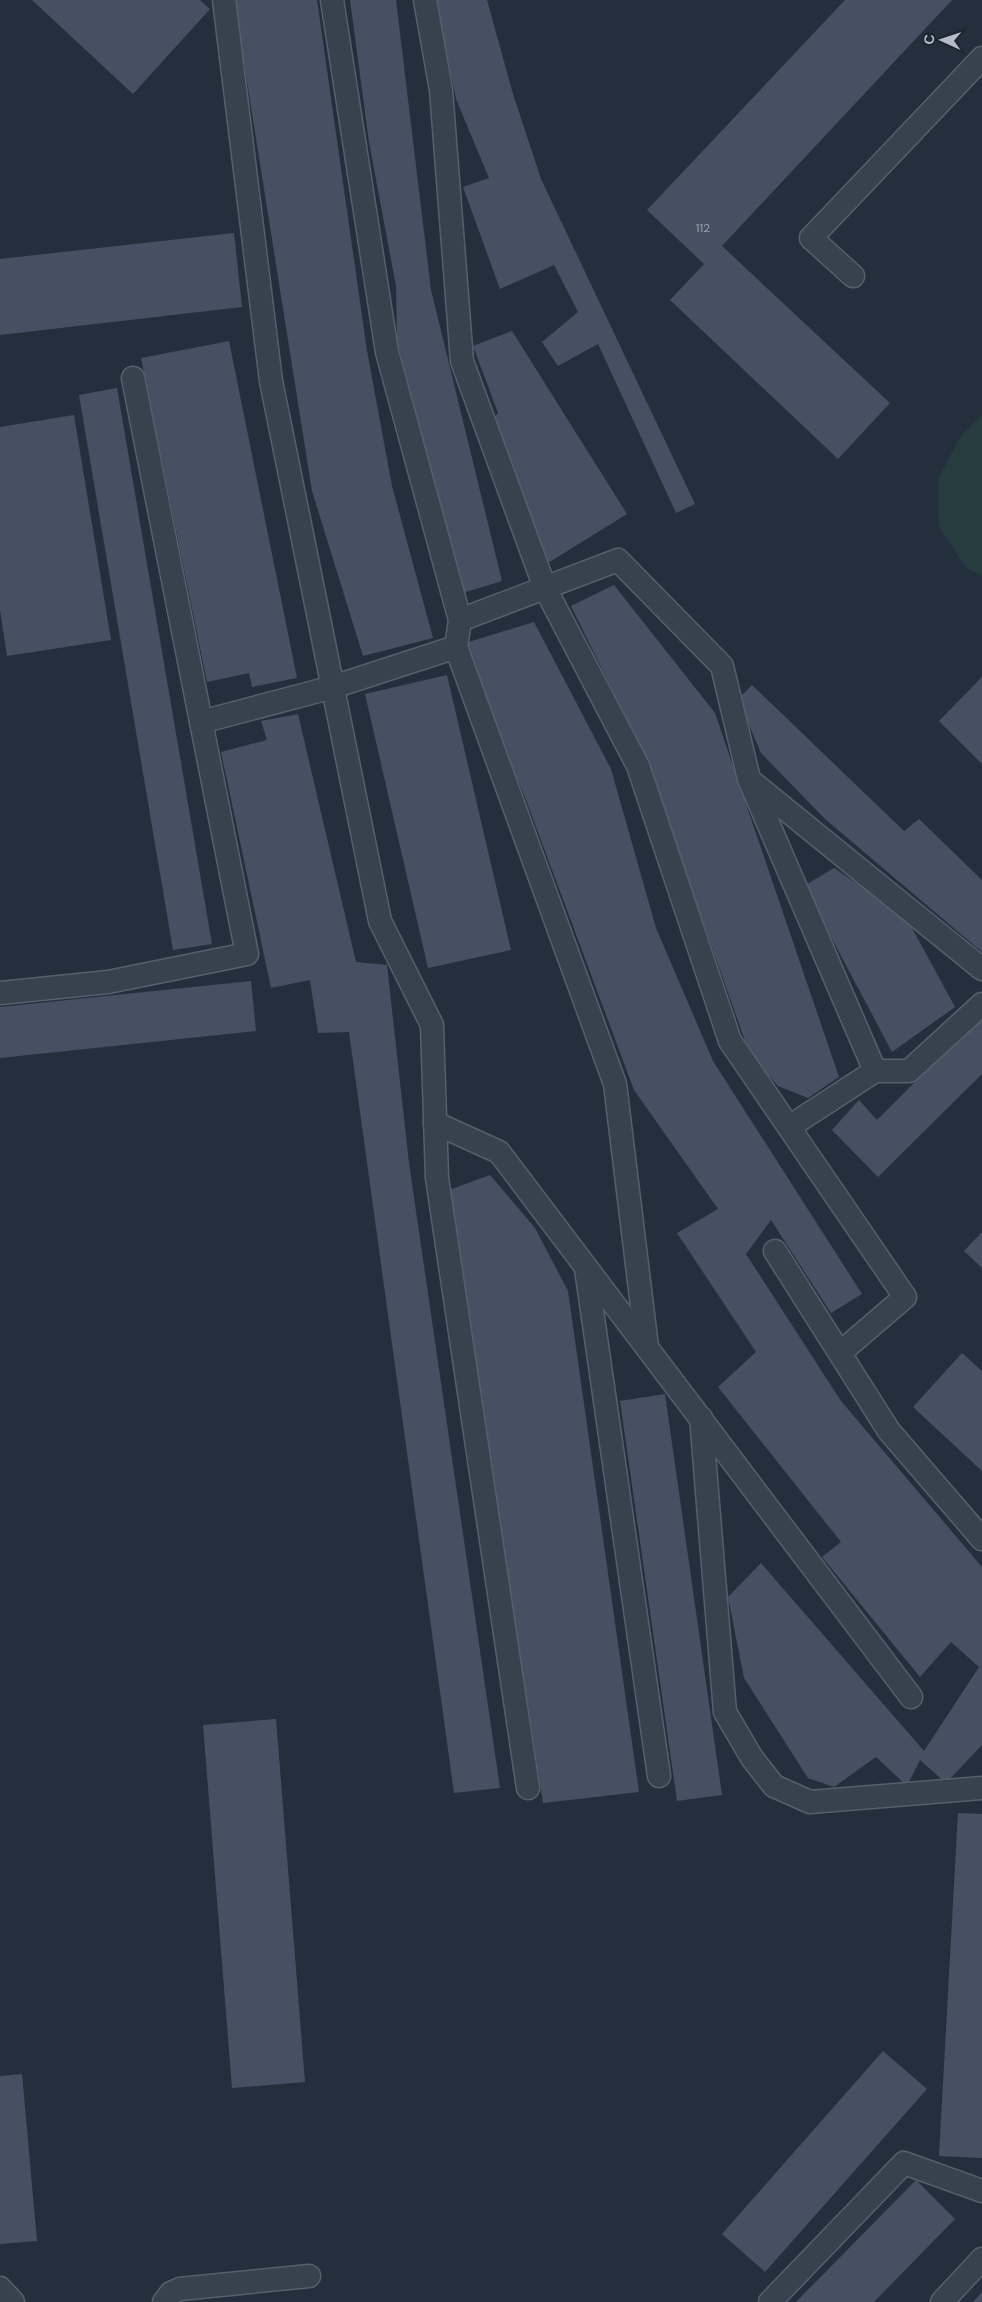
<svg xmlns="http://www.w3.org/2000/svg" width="982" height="2302" viewBox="0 0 982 2302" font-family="'DM Sans',sans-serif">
<rect width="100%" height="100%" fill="#242f3e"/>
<polygon fill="#263c3f" points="982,415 982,576 965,567 939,526 938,479 960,437"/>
<g fill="#455162">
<polygon points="32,0 200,0 210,9 133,94"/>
<polygon points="234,0 317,0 367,351 392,486 433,638 363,656 312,491"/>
<polygon points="350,0 396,0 431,290 502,581 459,594 397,340 396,286 369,142"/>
<polygon points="436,0 487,0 513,94 541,179 695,504 676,513 598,344 558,366 542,342 578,312 554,265 500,289 463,187 489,178 456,99"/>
<polygon points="845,0 952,0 722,246 890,403 838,459 670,300 704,264 647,210"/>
<polygon points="234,233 242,307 0,335 0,259"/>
<polygon points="512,331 627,514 548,563 492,420 498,413 473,346"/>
<polygon points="229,341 297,678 252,687 249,673 207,682 141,358"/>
<polygon points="117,388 212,944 173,950 79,395"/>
<polygon points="74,415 111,640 7,656 0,610 0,427"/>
<polygon points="614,585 715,713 839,1077 808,1098 778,1086 750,1055 645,757 571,606"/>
<polygon points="534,622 611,769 656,928 713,1061 862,1294 831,1313 771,1220 746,1254 841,1401 982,1567 982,1745 946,1783 920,1760 907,1786 876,1757 834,1787 808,1778 744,1678 728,1597 761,1563 924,1751 979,1667 951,1642 920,1677 822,1557 841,1542 718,1387 756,1352 677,1233 718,1209 634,1090 526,800 462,644"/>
<polygon points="447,675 511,950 428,968 365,694"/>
<polygon points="982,677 982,764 939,721"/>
<polygon points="752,685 904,831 919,819 982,880 982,952 825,819 761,753 738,699"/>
<polygon points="298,714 356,962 387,965 409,1163 500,1788 454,1793 349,1032 318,1033 310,980 271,988 221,752 267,740 261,721"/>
<polygon points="834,868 906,917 955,1007 892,1052 804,886"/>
<polygon points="251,981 256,1031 0,1058 0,1007"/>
<polygon points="982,1015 982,1074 878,1177 832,1130 859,1100 877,1120"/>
<polygon points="490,1175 535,1228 568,1291 639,1792 543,1803 449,1190"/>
<polygon points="982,1232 982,1268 964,1251"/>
<polygon points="962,1353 982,1371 982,1471 913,1407"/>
<polygon points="665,1394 722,1795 677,1801 620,1401"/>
<polygon points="276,1719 305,2082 232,2088 203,1725"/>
<polygon points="958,1813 982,1814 982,2158 939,2156"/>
<polygon points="883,2051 927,2089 765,2272 722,2234"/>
<polygon points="22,2074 37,2241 0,2244 0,2076"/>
<polygon points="916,2180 955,2219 874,2302 796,2302"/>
<polygon points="982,2292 982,2302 973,2302"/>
</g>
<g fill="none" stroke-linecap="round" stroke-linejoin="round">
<g stroke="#565f6c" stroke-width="25">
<g id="service">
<polyline points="224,0 271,381 380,921 432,1025 437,1178 528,1788"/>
<polyline points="332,0 387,352 460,620 456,647 615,1084 647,1347"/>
<polyline points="425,0 441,90 462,361 545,588 638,766 730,1041 905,1297 841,1352"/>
<polyline points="853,276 811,238 982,58"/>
<polyline points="460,620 618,560 722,666 749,779 875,1071"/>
<polyline points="201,722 333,687 456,647"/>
<polyline points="752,782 982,969"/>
<polyline points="0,993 108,982 247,954 133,378"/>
<polyline points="435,1123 499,1152 911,1697"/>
<polyline points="789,1127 875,1071 909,1071 982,1004"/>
<polyline points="775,1251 889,1431 982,1539"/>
<polyline points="586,1269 659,1776"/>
<polyline points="701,1418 725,1712 752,1758 774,1786 810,1802 982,1788"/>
<polyline points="0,2288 13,2302"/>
<polyline points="164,2302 171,2293 180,2289 309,2276"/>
<polyline points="770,2302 904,2163 982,2191"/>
<polyline points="942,2302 982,2259"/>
</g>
</g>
<use href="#service" stroke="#38414e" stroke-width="22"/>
</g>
<g text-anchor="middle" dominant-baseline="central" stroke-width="4" stroke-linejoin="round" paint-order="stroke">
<g font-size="12" fill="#98a1af">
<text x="703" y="228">112</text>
</g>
</g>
<g transform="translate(942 40) rotate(273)" stroke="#1d2633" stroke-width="4" paint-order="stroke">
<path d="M0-4L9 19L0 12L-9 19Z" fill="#b4bcc9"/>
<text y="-8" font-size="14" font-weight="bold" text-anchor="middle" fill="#b4bcc9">С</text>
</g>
</svg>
